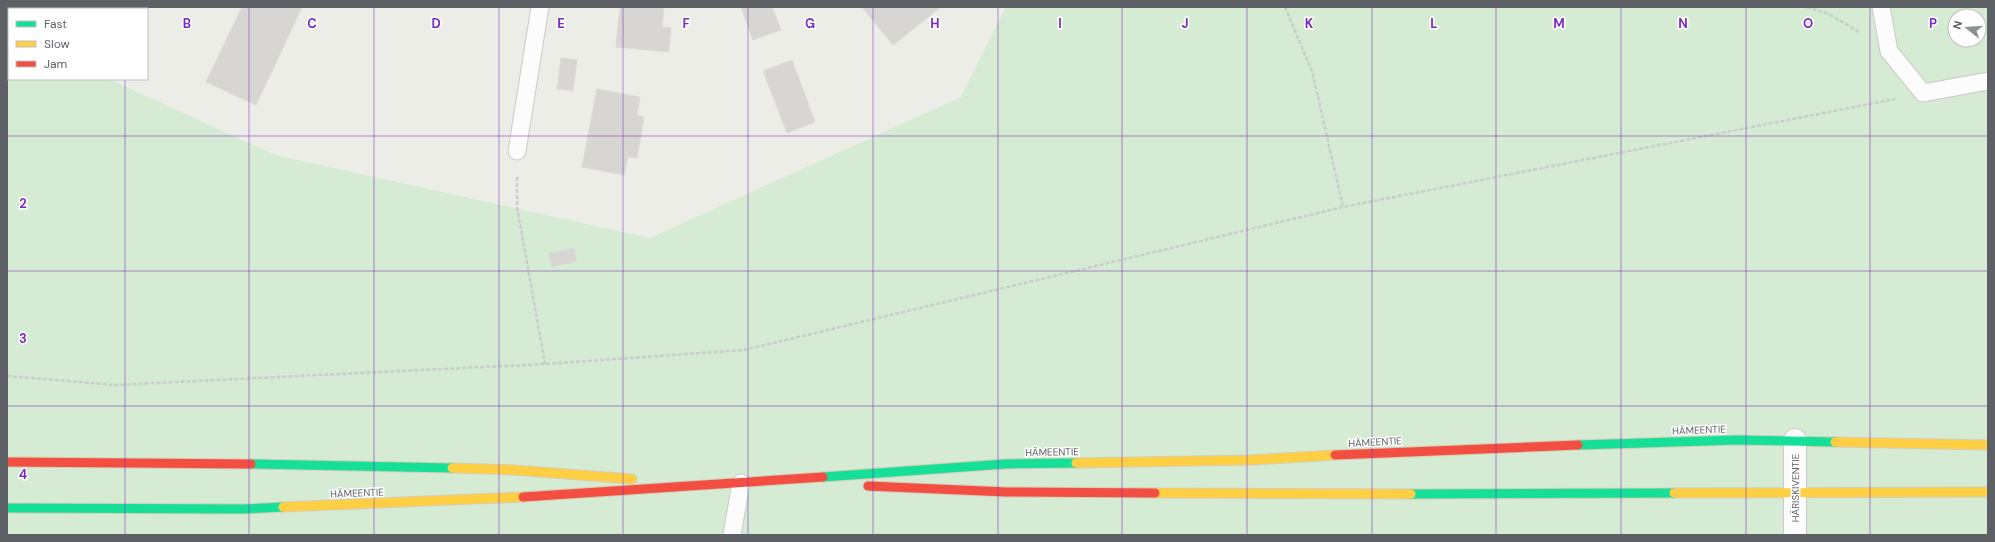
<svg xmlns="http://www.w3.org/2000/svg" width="1995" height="542" viewBox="0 0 1995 542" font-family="'DM Sans',sans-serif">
<rect width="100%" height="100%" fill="#edede8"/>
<path fill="#d5ebd3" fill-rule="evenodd" d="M7 7H73L74 9H9V79H109L275 155 650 238 961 97 1006 7H1988V535H7ZM1955 16H1979V40H1955Z"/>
<g fill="#d7d6d3" stroke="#dcdbd7">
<polygon points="242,7 302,7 256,105 206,82"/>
<polygon points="620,7 664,7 662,27 671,28 669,52 616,47"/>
<polygon points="741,7 772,7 781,30 753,40"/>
<polygon points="862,7 941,7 893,45"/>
<polygon points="561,58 577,60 573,91 557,89"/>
<polygon points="792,60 815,122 787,133 763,71"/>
<polygon points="597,89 640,97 637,115 644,117 637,158 628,157 624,175 582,167"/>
<polygon points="574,248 577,261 552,267 549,253"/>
</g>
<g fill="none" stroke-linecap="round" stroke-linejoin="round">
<g stroke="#cacac8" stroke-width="19">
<g id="lane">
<polyline points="1881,7 1889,51 1923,93 1988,81"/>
<polyline points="517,151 540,7"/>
<polyline points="732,535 741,483"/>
</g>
</g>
<g stroke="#cacac8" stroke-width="24">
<polyline id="street" points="1795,440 1795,535"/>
</g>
<g stroke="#d6cdb4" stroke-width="11">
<g id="fast">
<polyline points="1578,445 1738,440 1835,442"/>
<polyline points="251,464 452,468"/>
<polyline points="823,477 1005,464 1076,463"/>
<polyline points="1411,494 1674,493"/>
<polyline points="7,508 244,509 283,507"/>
</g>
</g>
<g stroke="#d6cdb4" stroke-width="11">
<g id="slow">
<polyline points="1835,442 1988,445"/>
<polyline points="1076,463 1251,460 1335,455"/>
<polyline points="452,468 514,470 632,479"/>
<polyline points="1155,493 1411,494"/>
<polyline points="1674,493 1988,492"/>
<polyline points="283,507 523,497"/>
</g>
</g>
<g stroke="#d6cdb4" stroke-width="11">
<g id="jam">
<polyline points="1335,455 1578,445"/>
<polyline points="7,462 251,464"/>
<polyline points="868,486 1007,492 1155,493"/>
<polyline points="523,497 823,477"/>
</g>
</g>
<g stroke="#c9cecb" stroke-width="2.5" stroke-dasharray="4 2" stroke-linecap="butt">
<polyline points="1285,7 1312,71 1343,207"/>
<polyline points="1807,7 1829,14 1859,32"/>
<polyline points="517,177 517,207 545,364"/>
<polyline points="7,376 114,385 545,364 744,350 1343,207 1895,99"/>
</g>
<use href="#lane" stroke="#fcfcfc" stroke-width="17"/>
<use href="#street" stroke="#fcfcfc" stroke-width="22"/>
<use href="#fast" stroke="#16e098" stroke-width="9"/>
<use href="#slow" stroke="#ffcf43" stroke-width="9"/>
<use href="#jam" stroke="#f24e42" stroke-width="9"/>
</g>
<path fill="none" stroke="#7b2cbf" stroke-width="1" stroke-opacity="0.55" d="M125 7V9M249 7V535M374 7V535M499 7V535M623 7V535M748 7V535M873 7V535M998 7V535M1122 7V535M1247 7V535M1372 7V535M1496 7V535M1621 7V535M1746 7V535M1870 7V535M125 79V535M7 136H1988M7 271H1988M7 406H1988"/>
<g text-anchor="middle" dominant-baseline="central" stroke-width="3" stroke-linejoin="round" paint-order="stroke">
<g font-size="10" fill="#5d6166" stroke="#fff">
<text transform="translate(1699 430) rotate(-2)">HÄMEENTIE</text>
<text transform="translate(1375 442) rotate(-3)">HÄMEENTIE</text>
<text transform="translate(1052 452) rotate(-1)">HÄMEENTIE</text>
<text transform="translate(1795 488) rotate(-90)">HÄRISKIVENTIE</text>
<text transform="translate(357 493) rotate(-2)">HÄMEENTIE</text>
</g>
</g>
<g font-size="13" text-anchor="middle" font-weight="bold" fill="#7b2cbf" stroke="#fff" stroke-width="3" stroke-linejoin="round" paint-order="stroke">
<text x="187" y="28">B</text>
<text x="312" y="28">C</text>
<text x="436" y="28">D</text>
<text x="561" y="28">E</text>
<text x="686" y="28">F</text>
<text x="810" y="28">G</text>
<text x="935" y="28">H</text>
<text x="1060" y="28">I</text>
<text x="1185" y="28">J</text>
<text x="1309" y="28">K</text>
<text x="1434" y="28">L</text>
<text x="1559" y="28">M</text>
<text x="1683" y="28">N</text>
<text x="1808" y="28">O</text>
<text x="1933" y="28">P</text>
<text x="23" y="208">2</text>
<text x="23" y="343">3</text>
<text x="23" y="479">4</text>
</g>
<rect width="1995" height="542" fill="none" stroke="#5d6166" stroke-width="16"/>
<rect x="8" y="8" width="140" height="72" fill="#ffffff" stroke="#bec0c2"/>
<rect x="16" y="21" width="20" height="6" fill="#16e098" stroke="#bec0c2"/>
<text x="44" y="28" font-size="12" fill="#5d6166">Fast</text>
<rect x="16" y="41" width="20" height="6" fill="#ffcf43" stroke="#bec0c2"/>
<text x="44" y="48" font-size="12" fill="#5d6166">Slow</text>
<rect x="16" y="61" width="20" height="6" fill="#f24e42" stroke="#bec0c2"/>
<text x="44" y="68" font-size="12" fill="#5d6166">Jam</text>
<g transform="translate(1967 28) rotate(287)"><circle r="19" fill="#ffffff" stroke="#bec0c2"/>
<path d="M0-3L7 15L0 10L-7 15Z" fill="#8f9294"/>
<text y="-6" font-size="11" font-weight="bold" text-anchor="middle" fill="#5d6166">N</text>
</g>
</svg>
